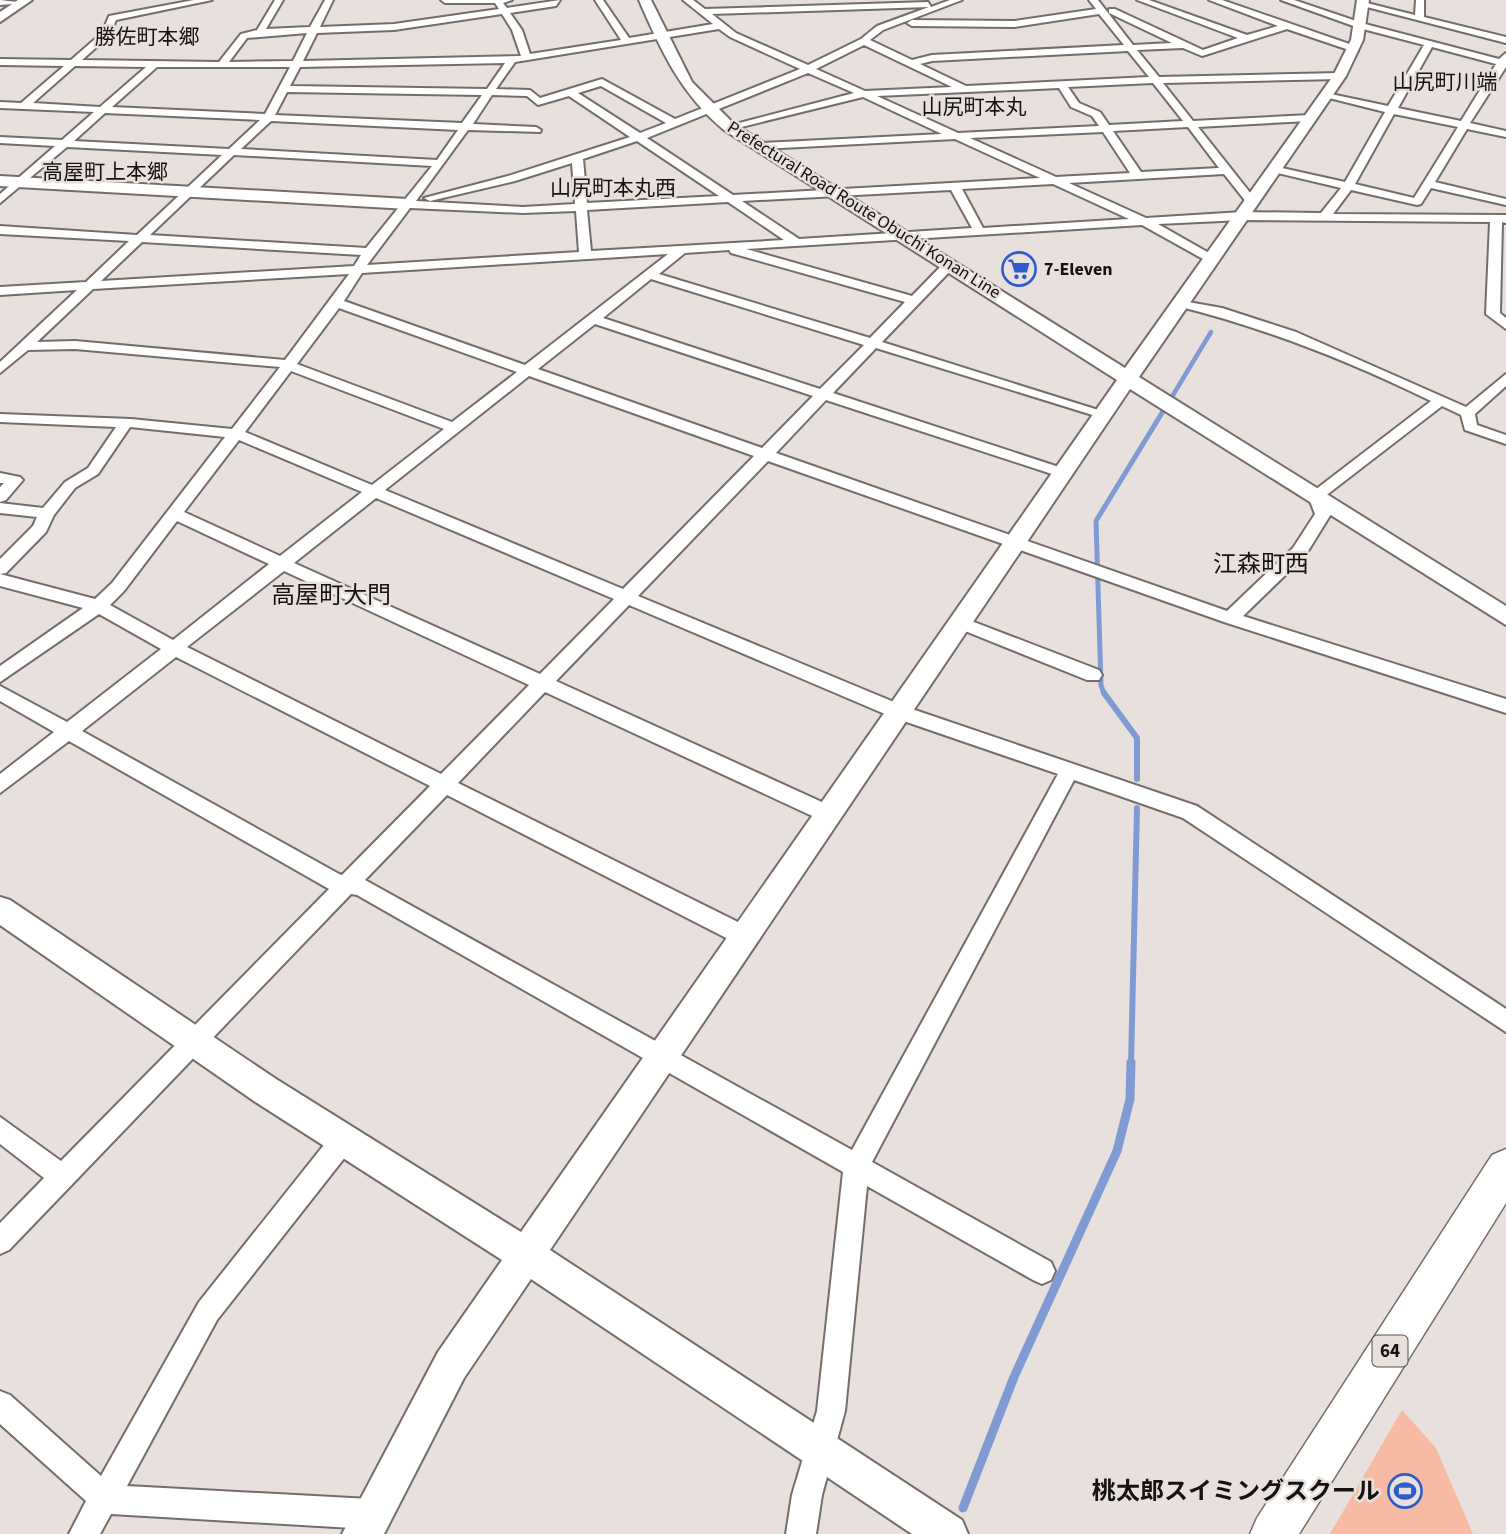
<svg xmlns="http://www.w3.org/2000/svg" width="1506" height="1534" viewBox="0 0 1506 1534" font-family="'Source Sans 3','Noto Sans JP',sans-serif">
<rect width="100%" height="100%" fill="#e8e0dc"/>
<polygon fill="#f6bba2" points="1402,1410 1436,1448 1473,1534 1330,1534"/>
<g fill="none" stroke-linecap="round" stroke-linejoin="round">
<polyline stroke="#809bd3" stroke-width="4.5" points="1167,405 1211,332"/>
<polyline stroke="#809bd3" stroke-width="5" points="1104,694 1101,685 1096,521 1168,403"/>
<g stroke="#809bd3" stroke-width="6">
<polyline points="1104,693 1137,738 1137,779"/>
<polyline points="1131,1064 1137,808"/>
</g>
<polyline stroke="#809bd3" stroke-width="9" points="963,1508 1014,1377 1117,1151 1130,1099 1131,1062"/>
<g stroke="#746d6a" stroke-width="4">
<g id="street">
<polygon points="0,0 26,3 0,5"/>
<path d="M194 0H212L116 20 109 36 82 60 219 62 241 34 257 30 275 0H283L266 29 310 27 325 0H333L320 27 394 24 499 9 495 3H445L441 0H512L503 3 507 8 560 0 556 6 510 13 522 30 530 54 621 40 595 0H603L629 38 713 24 683 0H693L705 9 928 2 931 7 950 0H962L883 30 870 40 912 60 932 55 1124 45 1099 14 1015 27 912 26 907 23 912 20 1015 21 1096 9 1089 0H1098L1133 45 1172 43 1109 13V9H1115L1203 50 1238 38 1137 0H1149L1247 35 1278 26 1209 0H1222L1358 47V51H1352L1287 29 1202 56 1183 48 1137 50 1159 77 1339 73 1344 76 1339 79 1163 83 1193 121 1309 115 1314 118 1309 121 1198 127 1255 199V203H1247L1224 174 1069 183 1146 218 1242 212 1321 213 1341 188 1269 171V167L1273 166 1345 182 1385 112 1321 96 1326 93 1388 106 1424 45 1359 28 1281 0H1294L1365 24 1499 59 1506 53V67L1470 123 1506 131V137L1467 129 1435 182 1506 199V205L1431 188 1421 204 1417 205 1351 190 1333 214 1506 215V223L1502 222 1500 313 1506 318V329L1486 314 1490 222 1242 220 1158 224 1216 257 1218 260 1212 264 1142 225 746 249 912 296 945 262H953V268L882 342 1111 414 1104 418 1099 417 876 348 833 393 1068 470 1071 473 1068 476H1058L826 400 776 453 1227 611 1293 548 1315 514 1308 496 1311 493 1431 401C1349 361 1266 328 1177 306V300L1222 308 1296 332 1466 407 1506 374V386L1475 414 1477 425 1506 435V444L1465 430 1461 415 1442 406 1324 497 1331 514 1305 556 1243 616 1506 699V713L1224 622 768 461 638 596 906 707 1197 806 1506 1009V1032L1183 818 1074 780 872 1162 1051 1262 1055 1271 1051 1280 1042 1284 1033 1280 867 1186 845 1411 822 1495 816 1534H786L792 1495 817 1411 843 1172 357 895 351 894 9 1250 0 1254V1223L44 1178 0 1144V1117L61 1161 329 889 69 741 0 793V774L54 732 0 701V686L67 722 161 649 99 614 0 682V666L83 608 0 586V559L33 526 37 517 0 513V503L43 508 65 482 88 468 116 427 0 422V414L131 419 232 429 280 367 75 349 28 350 0 373V362L77 290 0 295V287L86 282 129 241 0 234V226L137 235 222 155 67 147 0 203V194L55 146 0 143V137L62 140 94 112 0 108V102L21 103 64 66 0 65V59L71 60 102 33 109 16ZM929 7 877 26 861 39 808 65 736 33 712 14ZM502 14 512 30 521 56 303 61 317 33 394 30ZM719 29 730 37 800 69 675 119 602 79 540 98 530 90 496 89 515 62ZM307 33 293 61 229 62 247 38ZM864 45 952 87 865 91 816 69ZM1432 47 1496 64 1461 121 1398 108ZM1128 51 1149 77 966 86 920 64 932 61ZM505 63 487 89 290 86 300 67ZM75 66 146 67 100 107 33 103ZM157 67H290L265 114 112 107ZM808 73 854 93 724 127 729 130 863 97 942 134 761 143 756 146 761 149 955 139 1040 178 733 195 647 138ZM1153 83 1183 121 1109 125 1100 112 1079 103 1068 87ZM601 86 666 123 640 133 578 93ZM1059 88 1071 107 1092 116 1099 126 958 133 877 96ZM287 92 482 95 462 123 275 115ZM492 95 527 96 538 105 569 96 630 137 508 176 424 198 430 201 515 181 572 163 575 204 523 207 416 201 468 130 540 132 541 130 536 127 473 124ZM105 113 260 120 229 149 74 141ZM1394 114 1458 127 1414 198 1355 184ZM271 121 458 130 437 160 241 149ZM1188 127 1219 168 1141 172 1113 131ZM1103 132 1130 173 1056 177 970 138ZM637 141 719 196 587 203 583 159ZM234 155 432 166 366 248 150 235ZM1053 184 1129 219 983 228 962 189ZM951 190 972 228 799 239 742 201ZM728 202 784 240 591 251 587 210ZM410 208 523 213 576 211 579 252 367 265ZM142 242 361 255 354 266 101 281ZM729 250 731 253 905 302 870 338 659 274 685 253ZM668 254 525 365 344 301 362 273ZM349 274 285 360 75 341 37 342 93 289ZM651 279 864 345 820 389 603 318ZM339 308 517 372 452 422 297 364ZM595 324 813 396 762 448 538 369ZM291 371 444 429 372 485 245 432ZM529 376 754 456 623 589 385 490ZM130 427 225 437 112 583 95 599 0 574 6 573 46 532 54 515 75 488 98 474ZM239 440 362 492 280 556 184 512ZM376 498 614 599 540 674 294 563ZM177 521 269 564 173 640 110 605 124 591ZM284 571 529 685 441 774 187 647ZM629 605 892 717 1058 774 852 1150 365 880 447 795 736 943 744 945 752 943 755 936 752 929 458 783 545 692 821 820H835L838 814 835 808 556 681ZM176 657 430 786 342 875 339 874 82 731Z"/>
<polygon points="1416,0 1424,0 1424,17 1506,37 1506,43 1359,5 1363,2 1415,15"/>
<polygon points="0,473 20,477 23,480 6,500 0,502 0,487 4,483 0,483"/>
<polygon points="961,617 1099,670 1102,675 1099,680 1087,680 955,627 952,623 955,619"/>
<polygon points="344,1127 353,1131 356,1139 353,1147 217,1320 127,1486 370,1499 380,1504 385,1514 380,1524 370,1529 111,1514 100,1534 69,1534 86,1501 0,1424 0,1391 10,1395 101,1476 199,1302 335,1131"/>
</g>
</g>
<g stroke="#746d6a" stroke-width="4">
<g id="secondary">
<polygon points="18,0 32,0 0,22 0,12"/>
<path d="M639 0H651L692 82 734 124 1125 368 1333 76 1351 40 1357 0H1369L1363 40 1346 76 1139 377 1506 606V625L1130 389 550 1250 962 1520 968 1534H912L531 1279 464 1378 384 1534H342L438 1352 502 1260 254 1101 0 925V897L10 900 276 1079 521 1232 1117 380 724 130C681 94 661 51 639 0Z"/>
<polygon points="0,176 408,199 416,204 408,209 0,186"/>
</g>
</g>
<g stroke="#746d6a" stroke-width="3">
<polygon id="primary" points="1506,1149 1506,1203 1299,1534 1250,1534 1257,1518 1492,1155"/>
</g>
<use href="#street" fill="#fff" fill-rule="evenodd"/>
<use href="#secondary" fill="#fff" fill-rule="evenodd"/>
<use href="#primary" fill="#fff" fill-rule="evenodd"/>
</g>
<defs>
<g id="supermarket-ring" transform="scale(1.75)"><circle r="9.5" fill="#e8e0dc" stroke="#305ccb" stroke-width="1.5"/><path d="M-6-5.5h2.5l.6 2H6L4.5 2H-2.5L-4.4-4H-6ZM-1.5 3.2a1.3 1.3 0 1 0 .1 0ZM3 3.2a1.3 1.3 0 1 0 .1 0Z" fill="#305ccb"/></g>
<g id="stadium-ring" transform="scale(1.75)"><circle r="9.5" fill="#e8e0dc" stroke="#305ccb" stroke-width="1.5"/><path d="M0-5a6.5 5 0 1 0 0 10a6.5 5 0 1 0 0-10ZM-3.5-1.8h7v3.6h-7Z" fill="#305ccb"/></g>
</defs>
<g fill-rule="evenodd">
<use href="#supermarket-ring" x="1019" y="269"/>
<use href="#stadium-ring" x="1405" y="1491"/>
</g>
<g text-anchor="middle" dominant-baseline="central" stroke-width="5" stroke-linejoin="round" paint-order="stroke">
<g font-size="18" fill="#151211" stroke="#e8e0dc">
<text transform="translate(864 210) rotate(32)">Prefectural Road Route Obuchi Konan Line</text>
</g>
<g font-size="18" font-weight="bold" fill="#151211" stroke="#e8e0dc" text-anchor="start">
<text x="1044" y="269">7-Eleven</text>
</g>
<rect fill="#e8e0dc" stroke="#54504e" stroke-width="2" x="1372.5" y="1335.5" width="35" height="31" rx="5"/>
<g font-size="19" font-weight="bold" fill="#151211">
<text x="1390" y="1351">64</text>
</g>
<g font-size="21" fill="#151211" stroke="#e8e0dc">
<text x="147" y="37">勝佐町本郷</text>
<text x="1445" y="82">山尻町川端</text>
<text x="974" y="107">山尻町本丸</text>
<text x="105" y="172">高屋町上本郷</text>
<text x="613" y="188">山尻町本丸西</text>
</g>
<g font-size="24" fill="#151211" stroke="#e8e0dc">
<text x="1261" y="564">江森町西</text>
<text x="331" y="595">高屋町大門</text>
</g>
<g font-size="24" font-weight="bold" fill="#151211" stroke="#e8e0dc" text-anchor="end">
<text x="1380" y="1491">桃太郎スイミングスクール</text>
</g>
</g>
</svg>
